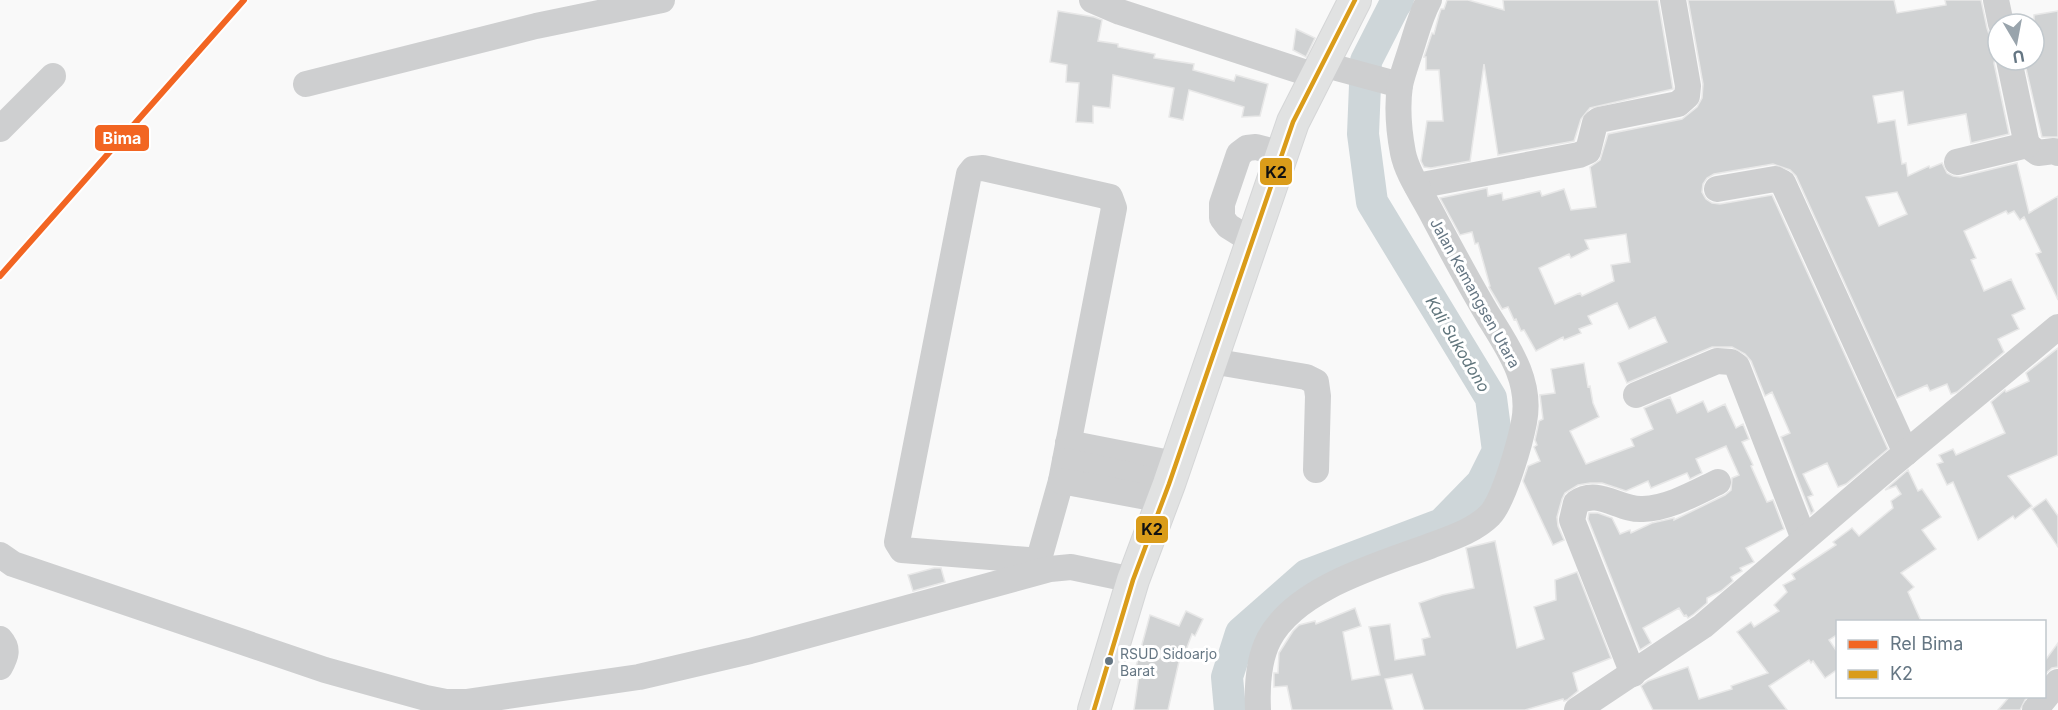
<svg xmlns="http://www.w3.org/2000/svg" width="2058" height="710" viewBox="0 0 2058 710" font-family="Inter,sans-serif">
<rect width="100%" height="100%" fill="#f9f9f9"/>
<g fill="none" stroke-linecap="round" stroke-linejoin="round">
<polyline stroke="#ced6d9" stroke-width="32" points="1230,710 1227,677 1241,633 1307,575 1442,524 1482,483 1498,451 1491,398 1372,202 1363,134 1366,61 1394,6 1398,0"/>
</g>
<g fill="#d0d2d3" stroke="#e8e8e8" stroke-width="1.5" fill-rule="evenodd">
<polygon points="1447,0 1468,0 1504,10 1503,0 1658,0 1673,89 1590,108 1581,119 1574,141 1498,155 1484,64 1470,161 1431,168 1424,167 1421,161 1427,121 1443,121 1439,70 1426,70 1426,57 1424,57 1432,33 1434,34 1439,15 1441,9 1444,9"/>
<path d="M1688 0H1894L1897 13 1946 5 1945 0H1981L1987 28 1989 34 1995 38 1997 51 1994 63 2009 134 1971 143 1966 114 1908 125 1903 91 1873 96 1878 123 1895 120 1902 164 1906 163 1908 176 1929 166 1930 168 1942 163 1947 173 1953 176 1960 177 2017 163 2029 213 2058 196V300L2036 254 2041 252 2024 217 2020 220 2014 211 2008 214 2006 211 1964 231 1976 258 1971 260 1984 291 2011 279 2025 309 2012 315 2019 329 1998 339 2004 352 1957 392 1951 394 1947 384 1930 391 1927 385 1897 398 1796 176 1790 170 1773 164 1714 174 1707 178 1703 184 1702 192 1706 199 1712 203 1720 204 1772 195 1888 449 1846 484 1838 487 1827 463 1803 474 1813 495 1808 497 1814 511 1811 514 1781 437 1790 433 1772 392 1765 396 1751 361 1745 354 1732 347H1712L1627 383 1618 363 1667 342 1655 317 1629 329 1617 303 1588 316 1592 324 1579 329 1581 333 1564 340 1563 337 1536 351 1524 330 1521 331 1516 319 1514 320 1508 307 1502 309 1489 287 1490 286 1478 243 1475 244 1472 232 1460 235 1440 198 1487 188 1488 196 1502 193 1503 200 1540 191 1542 196 1564 189 1571 210 1596 207 1590 167 1600 160 1608 134 1682 119 1697 107 1702 98 1703 84ZM1897 192 1907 214 1879 226 1866 197ZM1626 234 1630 262 1611 265 1614 281 1582 296 1580 293 1555 304 1539 268 1569 254 1571 258 1589 249 1585 240Z"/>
<polygon points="1058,11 1094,17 1102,20 1098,41 1118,44 1118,47 1155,54 1154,58 1194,64 1193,70 1234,81 1236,75 1268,84 1260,116 1242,117 1244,107 1189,90 1183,120 1169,117 1174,88 1113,75 1110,108 1093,106 1093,123 1076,122 1079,83 1066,82 1067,65 1050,62"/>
<polygon points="2058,11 2058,137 2042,137 2024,60 2034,60 2034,15"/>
<polygon points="1296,29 1315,38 1306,57 1293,50"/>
<polygon points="2058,348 2058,455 2008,476 2032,506 2015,519 2013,516 1978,540 1953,482 1947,485 1937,464 1943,462 1939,455 1953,449 1956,455 2005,433 1991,402 2005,390 2006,392 2029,381 2026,373"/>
<polygon points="1584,363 1588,387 1590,386 1593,403 1599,417 1570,431 1586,464 1634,446 1631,439 1653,429 1644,408 1670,397 1677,413 1703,401 1708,412 1725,404 1736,428 1743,424 1749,439 1742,442 1753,465 1751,466 1767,502 1773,500 1784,529 1746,548 1754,562 1740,568 1742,571 1731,577 1733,581 1721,591 1707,598 1707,603 1694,614 1688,618 1686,615 1684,616 1679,608 1643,628 1651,643 1640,650 1588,519 1589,513 1598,513 1612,518 1620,534 1630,530 1631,533 1652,523 1674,518 1674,520 1725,495 1731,490 1732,478 1739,475 1726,446 1696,459 1702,473 1690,479 1687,473 1651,488 1648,481 1626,491 1602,483 1590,483 1578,485 1565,493 1562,499 1557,517 1558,526 1564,540 1553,545 1523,481 1528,466 1540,461 1534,447 1537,445 1535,440 1539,421 1543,419 1540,395 1555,393 1551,369"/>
<polygon points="1908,470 1918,491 1922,489 1941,517 1922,530 1936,549 1901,573 1914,587 1908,592 1921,621 1838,621 1838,634 1829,640 1838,653 1838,669 1825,678 1813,661 1811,663 1809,660 1769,686 1787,710 1653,710 1641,686 1648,681 1688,667 1699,699 1732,689 1731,686 1768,673 1737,632 1751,622 1754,627 1779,611 1774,605 1787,592 1783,585 1795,579 1792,574 1836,545 1833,542 1852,528 1859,536 1893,508 1891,501 1901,494 1896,486 1885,490"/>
<polygon points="2046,499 2058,516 2058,547 2032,509"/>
<polygon points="1495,541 1517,648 1544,639 1534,607 1556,600 1555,580 1577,572 1611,658 1573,673 1578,691 1567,700 1564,701 1563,699 1525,710 1424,710 1412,674 1385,679 1393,710 1292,710 1287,686 1274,687 1274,673 1278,673 1279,653 1293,631 1299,625 1315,621 1316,624 1355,608 1361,626 1343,632 1352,680 1380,675 1369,627 1390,624 1395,660 1425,655 1422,639 1430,637 1419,603 1442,595 1474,588 1466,548"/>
<polygon points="934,568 941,568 945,582 913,591 908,575"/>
<polygon points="1186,611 1203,619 1195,636 1192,634 1186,650 1182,648 1168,710 1134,710 1139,675 1134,674 1150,615 1179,626"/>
<polygon points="2058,643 2058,667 2052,668 2044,675 2044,662"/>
<polygon points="2010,696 2027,696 2020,710 1998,710"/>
</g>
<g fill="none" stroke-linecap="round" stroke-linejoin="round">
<g stroke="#d5d6d7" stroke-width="34">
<polyline id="major" points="1094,710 1133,580 1169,484 1293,122 1355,0"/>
</g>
<g stroke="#cecfd0" stroke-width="26">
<polyline points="1092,0 1120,12 1316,76"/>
<polyline points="1996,0 2001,24"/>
<polyline points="1322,64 1400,85"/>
<polyline points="306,84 536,26 662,0"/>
<polyline points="0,129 53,76"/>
<polyline points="2027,145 2038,153 2054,151 2058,153"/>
<polyline points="1957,162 2027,145 2009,60"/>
<polygon points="983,168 1110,197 1114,208 1061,481 1039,559 1028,560 902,550 897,542 969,174 973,169"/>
<polyline points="1417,186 1579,155 1588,151 1595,123 1599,120 1678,104 1687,96 1688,86 1673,0"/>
<polyline points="1717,189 1775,179 1783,183 1906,453"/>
<polyline points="1252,241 1228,226 1222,218 1222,204 1239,154 1247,148 1256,147 1282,154"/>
<polyline points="1211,361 1306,377 1316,382 1318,396 1316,470"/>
<polyline points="1636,395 1717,361 1731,362 1737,366 1804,539"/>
<polyline points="1068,443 1175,464"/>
<polyline points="1065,461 1169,484"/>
<polyline points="1061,481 1163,500"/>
<polyline points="0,555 13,564 325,670 426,698 446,702 466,702 639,677 750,651 1050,569 1071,567 1133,580"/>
<path d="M0 639C9 649 6 656 0 667"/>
<path d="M1633 674 1572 520 1576 503C1598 487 1620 511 1643 509 1669 508 1695 493 1718 482"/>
<path d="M1258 710C1257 688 1258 660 1269 639 1296 588 1379 565 1430 546 1451 538 1474 531 1490 515 1504 500 1520 443 1524 422 1532 382 1509 349 1489 317 1468 282 1449 246 1430 210 1421 193 1407 173 1403 153 1399 132 1397 106 1400 85 1403 72 1408 59 1412 46 1417 30 1421 15 1429 0"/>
<polyline points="1577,710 1703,626 1890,466 2058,327"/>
<polyline points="2035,710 2058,682"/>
</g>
<use href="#major" stroke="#e1e2e2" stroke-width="32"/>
<g stroke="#fff" stroke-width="9">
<polyline id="bus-1" points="1094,710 1133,580 1169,484 1293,122 1355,0"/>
</g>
<use href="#bus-1" stroke="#da9c1a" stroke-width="4.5"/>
<g stroke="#fff" stroke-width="10">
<polyline id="rail-1" points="0,276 244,0"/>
</g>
<use href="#rail-1" stroke="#f26522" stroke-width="6"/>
</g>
<circle fill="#657683" stroke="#fff" stroke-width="2" cx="1109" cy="661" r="5"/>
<g text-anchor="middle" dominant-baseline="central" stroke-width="6" stroke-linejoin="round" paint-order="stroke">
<g font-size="14" fill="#657683" stroke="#fff" text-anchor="start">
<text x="1120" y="653">RSUD Sidoarjo<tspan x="1120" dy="17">Barat</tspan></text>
</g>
<g font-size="15" fill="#657683" stroke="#fff">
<text transform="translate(1475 293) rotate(61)">Jalan Kemangsen Utara</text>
</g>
<g font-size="16" font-style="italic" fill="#60757c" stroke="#fff">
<text transform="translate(1458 344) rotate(59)">Kali Sukodono</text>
</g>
</g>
<g stroke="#fff" stroke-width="2">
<rect x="94" y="124" width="56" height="28" rx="6" fill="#f26522"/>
<rect x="1259" y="157" width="34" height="29" rx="6" fill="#da9c1a"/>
<rect x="1135" y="515" width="34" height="29" rx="6" fill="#da9c1a"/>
</g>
<g font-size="16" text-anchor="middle" font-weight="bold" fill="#fff">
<text x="122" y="144">Bima</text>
</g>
<g font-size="16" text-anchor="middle" font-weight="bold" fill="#111">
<text x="1276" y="178">K2</text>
<text x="1152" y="535">K2</text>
</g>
<rect x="1836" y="620" width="210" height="78" fill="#ffffff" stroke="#c1c8cd" stroke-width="1.5"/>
<rect x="1848" y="640" width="30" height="9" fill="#f26522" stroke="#c1c8cd" stroke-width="1.5"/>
<text x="1890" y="650" font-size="18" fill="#657683">Rel Bima</text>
<rect x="1848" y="670" width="30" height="9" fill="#da9c1a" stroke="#c1c8cd" stroke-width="1.5"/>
<text x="1890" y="680" font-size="18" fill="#657683">K2</text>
<g transform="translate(2016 42) rotate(170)"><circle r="28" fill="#ffffff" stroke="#c1c8cd" stroke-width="1.5"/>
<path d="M0-4.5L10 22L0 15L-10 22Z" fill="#99a4ac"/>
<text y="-9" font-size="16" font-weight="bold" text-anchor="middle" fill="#657683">U</text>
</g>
</svg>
